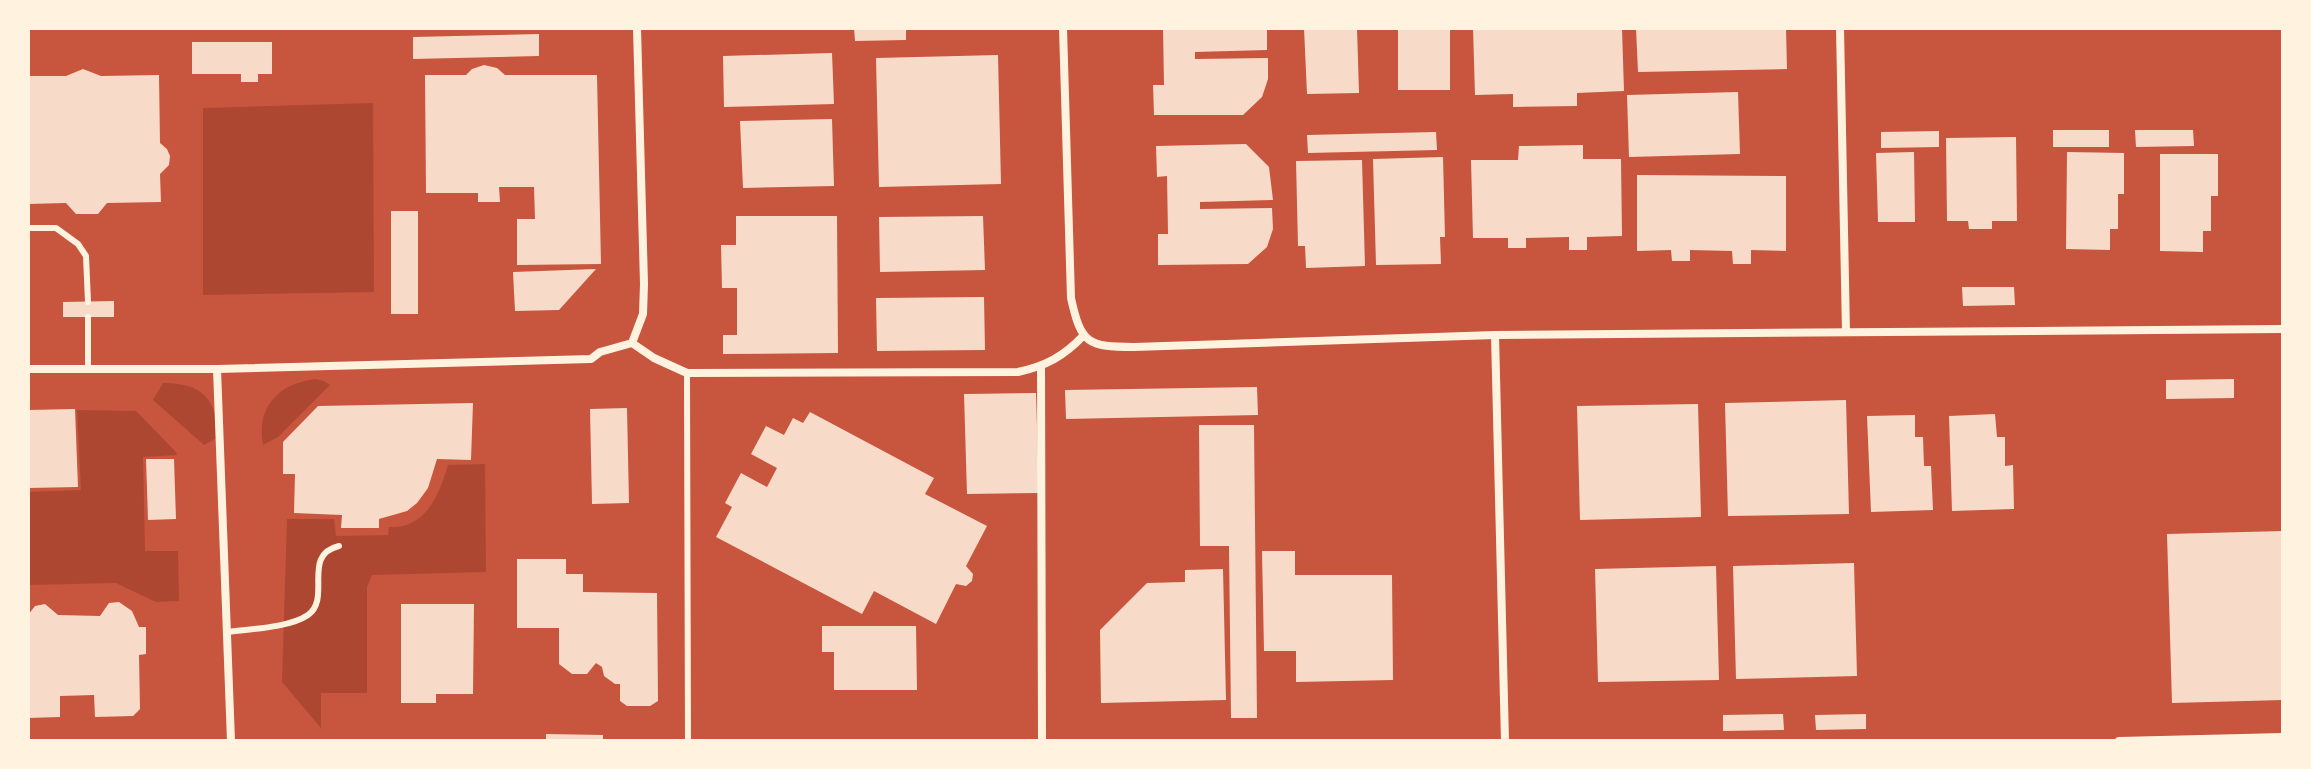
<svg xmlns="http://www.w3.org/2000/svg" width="2311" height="769" viewBox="0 0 2311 769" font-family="Roboto,sans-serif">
<rect width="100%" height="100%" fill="#c8553d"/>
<g fill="#ae4732">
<polygon points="373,103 374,292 203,295 203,108"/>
<path d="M315 379 324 381 330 385 278 437 263 445C256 407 278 384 315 379Z"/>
<path d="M163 383C202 383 217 399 218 437L204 445 153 400Z"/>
<polygon points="77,410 136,411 176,452 177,455 143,457 145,551 178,551 179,601 156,602 116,583 28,585 28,492 81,490"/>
<path d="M485 464 486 572 372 575 367 587V693H321V728L282 682 287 519H334L336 536 388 535 389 527C426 529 439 495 448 465Z"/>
</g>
<g fill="#f7dbc8">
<polygon points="854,28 906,28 906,40 855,41"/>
<polygon points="1163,28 1267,28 1267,50 1195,52 1195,59 1268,58 1268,79 1262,97 1243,115 1154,115 1153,85 1164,85"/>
<polygon points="1304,28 1357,28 1359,93 1307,94"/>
<rect x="1398" y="28" width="52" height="62"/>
<polygon points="1473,28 1622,28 1624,91 1577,93 1577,106 1513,107 1513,94 1475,95"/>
<polygon points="1636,28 1786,28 1787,69 1638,72"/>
<polygon points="539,34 539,56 413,59 413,37"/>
<polygon points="192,42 272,42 272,74 258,74 258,82 241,82 241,74 192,74"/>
<polygon points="832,53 834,104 724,107 723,56"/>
<polygon points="998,55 1001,184 879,187 876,58"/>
<polygon points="484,65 497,68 505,75 597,75 601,264 517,265 517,219 535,219 534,187 499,187 500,202 478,202 478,193 426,193 425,75 466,75 472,69"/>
<polygon points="83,69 101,76 159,75 160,143 167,149 170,156 169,165 160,174 161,202 107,203 98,214 76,214 66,203 28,204 28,76 66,76"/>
<polygon points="1738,92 1740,154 1629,157 1627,95"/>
<polygon points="832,119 834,186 743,188 740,121"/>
<rect x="2053" y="130" width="56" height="17"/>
<polygon points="2135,130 2193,130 2194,146 2136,147"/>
<polygon points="1939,131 1939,147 1881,148 1881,132"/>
<polygon points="1436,132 1437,150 1308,153 1307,135"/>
<polygon points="2016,137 2017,221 1992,221 1992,229 1969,229 1968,221 1947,221 1946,138"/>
<polygon points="1246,144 1269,167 1273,200 1200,202 1200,209 1272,208 1273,229 1267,247 1248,264 1158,265 1158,234 1168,234 1167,176 1157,177 1156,146"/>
<polygon points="1583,145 1583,159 1621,159 1622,236 1587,237 1587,250 1569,250 1569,237 1526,238 1526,248 1508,248 1508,238 1473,238 1471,160 1518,160 1519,146"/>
<polygon points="1914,152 1915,222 1878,222 1876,153"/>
<polygon points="2067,152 2124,153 2124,194 2118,194 2118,229 2110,229 2110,250 2066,249"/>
<polygon points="2160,154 2218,154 2218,196 2211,196 2211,231 2203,231 2203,252 2160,251"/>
<polygon points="1443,157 1445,237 1440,237 1441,264 1376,265 1373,159"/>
<polygon points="1362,160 1365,266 1306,268 1305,246 1298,246 1296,161"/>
<polygon points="1637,175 1786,176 1786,251 1751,250 1751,264 1733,264 1732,251 1690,250 1690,261 1672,261 1671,250 1637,251"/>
<rect x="391" y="211" width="27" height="103"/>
<polygon points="736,216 837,216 838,353 723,354 723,335 737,335 737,288 722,288 721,245 736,245"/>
<polygon points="983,216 985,270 880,272 879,217"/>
<polygon points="596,269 559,310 515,311 513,272"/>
<polygon points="1962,287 2014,287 2015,305 1963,306"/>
<polygon points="984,297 985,350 877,351 876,298"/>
<polygon points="114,301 114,317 63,317 63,302"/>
<polygon points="2234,379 2234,398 2166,399 2166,380"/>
<polygon points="1257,387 1258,415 1066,419 1065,390"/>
<polygon points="1036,393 1039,493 967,494 964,394"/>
<polygon points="1846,400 1849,514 1728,516 1725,403"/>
<polygon points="473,403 471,460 437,459 428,488 417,503 407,511 379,519 379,528 341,528 342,515 294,513 295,474 283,474 283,442 318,406"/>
<polygon points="1698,404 1701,517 1580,520 1577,406"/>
<polygon points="627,408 629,503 592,504 590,409"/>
<polygon points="75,409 78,487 28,488 28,410"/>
<polygon points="810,412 934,478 925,494 987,526 966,566 973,574 972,581 966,586 956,584 936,624 874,591 862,614 716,537 732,507 725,503 741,473 767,487 777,468 751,454 766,426 784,435 793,418 803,423"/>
<polygon points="1995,414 1997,437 2005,437 2005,466 2013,465 2014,509 1952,511 1949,416"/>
<polygon points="1915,415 1915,437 1923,437 1924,466 1931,466 1933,510 1871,512 1867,416"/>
<polygon points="1199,425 1254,425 1257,718 1231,718 1229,546 1200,546"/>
<polygon points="146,459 174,459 176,519 148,520"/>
<polygon points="2283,531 2283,700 2172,703 2167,534"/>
<polygon points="1262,551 1295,551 1295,575 1392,575 1393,680 1296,682 1296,651 1264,651"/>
<polygon points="517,559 566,559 566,574 583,574 583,592 657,593 658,701 650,706 627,706 620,701 620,684 615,684 604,676 602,667 596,663 587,674 572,674 559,664 559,628 517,628"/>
<polygon points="1854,563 1857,676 1736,679 1733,566"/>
<polygon points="1716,566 1719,680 1598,682 1595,569"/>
<polygon points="1223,569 1226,700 1101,703 1100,630 1147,583 1185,582 1185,570"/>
<polygon points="119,602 132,611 139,627 146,627 146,654 139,655 140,709 133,716 95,717 94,695 60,696 60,717 28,718 28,615 35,606 45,604 58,615 100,616 109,603"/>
<polygon points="401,604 474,604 473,694 436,694 436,703 401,703"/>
<polygon points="822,626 916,626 917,690 834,690 834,652 822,652"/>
<polygon points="1783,714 1784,730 1723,731 1723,715"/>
<polygon points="1866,714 1866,729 1816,730 1815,715"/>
<polygon points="546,734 603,735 603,741 546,741"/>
</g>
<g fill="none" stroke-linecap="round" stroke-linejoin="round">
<g stroke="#fff3e0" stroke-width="6">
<polyline points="28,228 56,228 78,244 86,256 88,302"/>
<polyline points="88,369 88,317"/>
<polyline points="687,373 688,741"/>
<path d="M227 632C249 629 289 628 308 615 332 598 301 555 339 546"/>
</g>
<g stroke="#fff3e0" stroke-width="8">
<path d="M1063 28 1071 298C1081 344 1088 347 1134 347L1495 335 2283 329"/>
<polyline points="1840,28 1846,332"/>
<polyline points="1495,335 1505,741"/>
<path d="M632 343 654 358 687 373 1018 372C1046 366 1064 356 1083 336"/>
<polyline points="1041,367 1042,741"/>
<polyline points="28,369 217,369 591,359 600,352 632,343 643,314 644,284 637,28"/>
<polyline points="217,369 231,741"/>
<polyline points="2119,741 2283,737"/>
</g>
</g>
<rect width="2311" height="769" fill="none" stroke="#fff3e0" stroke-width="60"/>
</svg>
